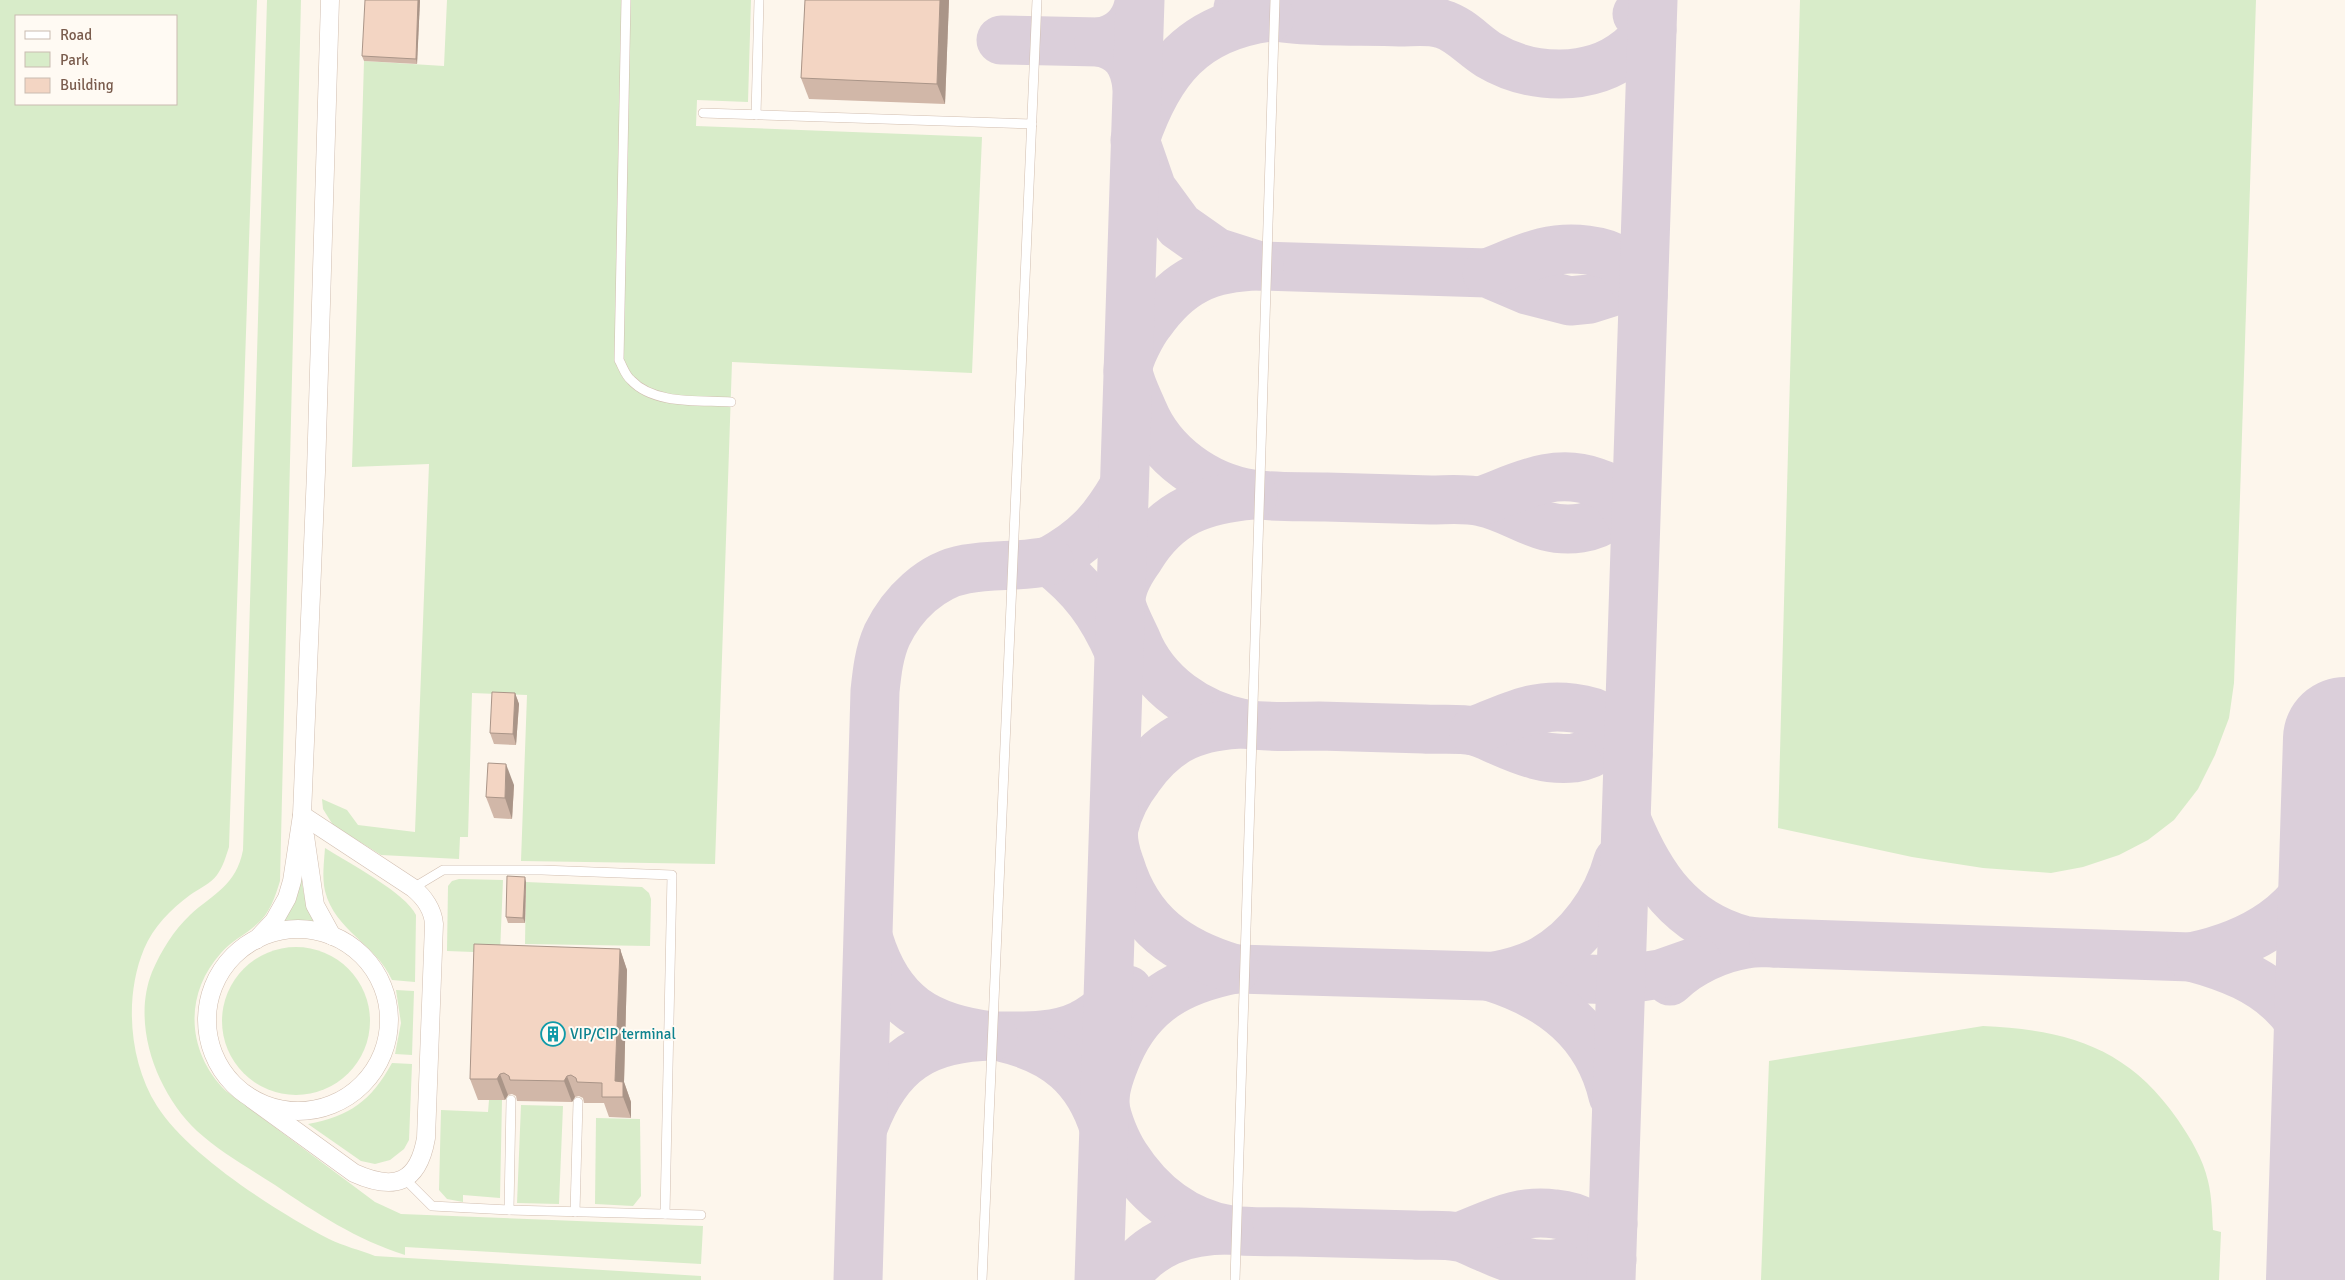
<svg xmlns="http://www.w3.org/2000/svg" width="2345" height="1280" viewBox="0 0 2345 1280" font-family="Signika,sans-serif">
<rect width="100%" height="100%" fill="#fdf6ec"/>
<g fill="#d8ecc9" fill-rule="evenodd">
<path d="M0 0H257L229 847C226 856 223 867 217 875 210 884 200 888 190 895 171 909 153 927 144 949 124 997 129 1062 157 1106 188 1155 277 1212 329 1239 343 1246 360 1250 375 1256L701 1276V1280H0ZM16 16H176V104H16Z"/>
<path d="M267 0H301L280 881C275 897 270 913 257 924 245 935 231 941 221 953 183 995 187 1053 226 1091L375 1202 401 1214 703 1226 701 1264 405 1247V1255C357 1240 316 1213 275 1185 249 1168 220 1152 197 1131 157 1093 131 1025 152 972 161 951 174 930 190 915 214 893 236 886 243 850Z"/>
<polygon points="447,0 751,0 748,102 697,100 696,126 982,137 972,373 732,362 715,864 521,861 527,695 472,693 468,837 460,837 459,859 381,855 333,825 323,809 322,799 347,810 358,825 415,832 429,464 352,467 364,61 444,66"/>
<polygon points="1800,0 2256,0 2234,683 2229,718 2215,755 2198,789 2174,820 2148,840 2119,855 2083,867 2051,873 1983,868 1912,857 1778,828"/>
<path d="M325 848C347 862 406 893 416 915L415 982 392 980C376 944 335 931 325 891 322 877 324 862 325 848Z"/>
<path d="M301 869C302 891 306 907 316 926L300 923H283L297 897Z"/>
<polygon points="459,879 503,880 500,953 447,951 448,886 452,881"/>
<polygon points="526,882 642,887 649,893 651,899 650,946 525,944"/>
<circle cx="296" cy="1021" r="74"/>
<polygon points="396,990 414,991 412,1055 395,1054 401,1023"/>
<path d="M1983 1026C2067 1030 2128 1047 2178 1120 2191 1139 2203 1159 2208 1181 2212 1197 2212 1214 2213 1230L2221 1232 2219 1280H1761L1769 1061Z"/>
<path d="M392 1063 412 1064 409 1140 404 1149 390 1160 375 1164 361 1161 308 1124C350 1116 371 1101 392 1063Z"/>
<polygon points="489,1100 502,1100 500,1198 463,1195 463,1202 447,1199 439,1190 441,1110 488,1112"/>
<polygon points="521,1105 563,1106 559,1204 517,1203"/>
<polygon points="596,1118 640,1119 641,1196 633,1206 595,1204"/>
</g>
<g fill="none" stroke-linecap="round" stroke-linejoin="round">
<g stroke="#dbcfda" stroke-width="49">
<path d="M1238 8C1281 25 1352 20 1400 22 1413 22 1430 20 1442 24 1460 29 1474 46 1489 55 1531 80 1591 82 1629 51 1637 45 1644 37 1652 30L1637 14"/>
<path d="M1270 17C1193 27 1159 70 1135 140L1152 189 1179 226 1216 252 1260 266 1487 273 1527 290 1570 301 1590 299 1609 293 1629 279 1644 259"/>
<polyline points="1001,40 1099,42"/>
<path d="M1137 87C1134 62 1124 47 1099 42 1121 39 1135 25 1139 3"/>
<path d="M1259 266C1209 267 1179 281 1150 322 1143 331 1127 359 1128 371 1130 384 1138 399 1143 411 1161 455 1206 487 1252 494 1276 498 1302 496 1326 497 1361 498 1396 499 1431 500 1447 500 1466 498 1482 502 1519 510 1538 534 1581 528 1606 524 1622 508 1636 489"/>
<path d="M1487 273C1523 259 1547 245 1587 250 1595 251 1609 254 1616 259 1628 269 1635 284 1643 296"/>
<path d="M1253 495C1203 499 1167 512 1140 557 1132 568 1122 585 1121 599 1120 608 1132 630 1136 639 1154 685 1198 715 1245 724 1268 728 1295 726 1319 726 1354 727 1389 728 1424 729 1440 730 1459 728 1474 731 1482 733 1492 738 1499 741 1524 752 1547 761 1574 758 1599 754 1615 738 1629 719"/>
<path d="M1481 501C1519 487 1554 467 1595 482 1600 484 1605 485 1609 488 1621 498 1628 512 1635 526"/>
<path d="M1119 652C1102 613 1083 587 1049 561 1086 541 1103 522 1124 486"/>
<path d="M1474 731C1509 717 1533 703 1573 708 1582 709 1595 712 1602 717 1614 726 1621 741 1628 755"/>
<path d="M1627 821C1650 877 1681 923 1743 940 1753 942 1764 942 1774 943 1765 943 1755 942 1746 944 1720 948 1689 962 1670 981"/>
<polyline points="1774,943 2191,957"/>
<polyline points="1202,968 1621,980 1660,974 1697,961"/>
<path d="M1235 969C1180 980 1141 1001 1118 1054 1112 1068 1104 1089 1105 1104 1106 1119 1117 1144 1125 1156 1150 1195 1184 1222 1230 1230 1251 1233 1276 1231 1297 1232 1336 1233 1375 1234 1414 1235 1428 1236 1443 1234 1458 1237 1466 1238 1476 1244 1484 1247 1508 1258 1533 1268 1560 1263 1585 1258 1600 1244 1613 1224"/>
<path d="M1235 969C1178 952 1138 924 1120 865 1116 855 1112 839 1114 828 1118 810 1128 791 1139 777 1167 737 1199 725 1246 724"/>
<path d="M993 1036C1022 1036 1054 1038 1081 1025 1099 1017 1113 1001 1128 990"/>
<path d="M1004 1038C1056 1050 1088 1077 1104 1128"/>
<path d="M2334 1090C2303 1010 2274 979 2191 957 2252 944 2305 915 2327 852 2334 834 2338 815 2343 797"/>
<path d="M1613 1096C1598 1031 1551 996 1491 977 1509 973 1527 969 1543 960 1579 940 1607 901 1618 861"/>
<path d="M864 1125C888 1061 925 1037 993 1036 927 1028 889 1005 869 940"/>
<path d="M1459 1237C1493 1224 1517 1209 1555 1214 1565 1215 1577 1218 1585 1223 1598 1231 1605 1247 1612 1260"/>
<path d="M858 1280 875 691C877 672 879 653 887 635 902 604 931 575 966 569 994 564 1021 567 1049 561"/>
<polyline points="1099,1280 1140,0"/>
<path d="M1123 1280C1150 1242 1184 1230 1229 1230"/>
<polyline points="1611,1280 1653,0"/>
</g>
<polyline stroke="#dbcfda" stroke-width="124" points="2328,1280 2345,739"/>
<g stroke="#d1beb0" stroke-width="10">
<g id="lane">
<path d="M626 0 619 360C623 367 625 375 631 380 654 405 700 400 731 402"/>
<polyline points="703,113 1032,124"/>
<polyline points="756,115 759,0"/>
<polyline points="413,888 443,870 542,870 672,875 665,1214"/>
<polyline points="405,1179 432,1206 509,1210 701,1215"/>
<polyline points="509,1210 511,1100"/>
<polyline points="575,1212 578,1102"/>
<polyline points="982,1280 1037,0"/>
<polyline points="1235,1280 1275,0"/>
</g>
</g>
<g stroke="#d1beb0" stroke-width="19">
<g id="street">
<polyline points="305,836 315,905 332,936"/>
<circle cx="298" cy="1020" r="91"/>
<polyline points="256,940 274,921 287,898 292,881 302,815 316,472 330,0"/>
<path d="M252 1099 354 1173C394 1191 418 1184 426 1138L434 924C433 910 424 897 413 888L302 815"/>
</g>
</g>
<use href="#lane" stroke="#fff" stroke-width="9"/>
<use href="#street" stroke="#fff" stroke-width="18"/>
</g>
<g fill="#d1b7a8">
<polygon points="420,0 417,64 364,61 362,56"/>
<polygon points="805,0 949,0 945,104 809,99 801,78"/>
<polygon points="515,693 519,704 516,745 494,744 490,733"/>
<polygon points="514,785 512,819 494,818 486,797"/>
<polygon points="526,882 525,923 508,923 506,917"/>
<polygon points="620,949 627,970 624,1082 631,1102 631,1118 609,1117 604,1103 584,1103 583,1098 579,1096 575,1097 572,1102 517,1101 516,1096 512,1094 508,1095 505,1100 478,1100 470,1079"/>
</g>
<g fill="#aa9588">
<polygon points="418,0 420,0 417,64 416,59"/>
<polygon points="940,0 949,0 945,104 937,84"/>
<polygon points="515,693 519,704 516,745 513,734"/>
<polygon points="506,764 514,785 512,819 505,798"/>
<polygon points="525,877 526,882 525,923 523,918"/>
<polygon points="620,949 627,970 624,1082 631,1102 631,1118 623,1097 615,1081"/>
<polygon points="500,1074 508,1095 505,1100 497,1079"/>
<polygon points="567,1076 575,1097 572,1102 564,1081"/>
</g>
<g fill="#f3d5c3" stroke="#aa9588">
<polygon points="365,0 418,0 416,59 362,56"/>
<polygon points="805,0 940,0 937,84 801,78"/>
<polygon points="492,692 515,693 513,734 490,733"/>
<polygon points="488,763 506,764 505,798 486,797"/>
<polygon points="507,876 525,877 523,918 506,917"/>
<polygon points="474,944 620,949 615,1081 623,1082 623,1097 602,1097 602,1083 577,1082 576,1078 571,1075 567,1076 564,1081 510,1080 509,1076 504,1073 500,1074 497,1079 470,1079"/>
</g>
<defs>
<g id="building-ring" transform="scale(1.25)"><circle r="9.5" fill="#fffaf3" stroke="#0f9aa8" stroke-width="1.5"/><path d="M-4-6H4V6H1V3H-1V6H-4ZM-2.5-4.3h1.7v1.8h-1.7ZM.8-4.3h1.7v1.8H.8ZM-2.5-1h1.7V.8h-1.7ZM.8-1h1.7V.8H.8Z" fill="#0f9aa8"/></g>
</defs>
<g fill-rule="evenodd">
<use href="#building-ring" x="553" y="1034"/>
</g>
<g text-anchor="middle" dominant-baseline="central" stroke-width="4" stroke-linejoin="round" paint-order="stroke">
<g font-size="15" fill="#0d838f" stroke="#fffaf3" text-anchor="start">
<text x="570" y="1034">VIP/CIP terminal</text>
</g>
</g>
<rect x="15" y="15" width="162" height="90" fill="#fffaf3" stroke="#cabbb1"/>
<rect x="25" y="31" width="25" height="8" fill="#ffffff" stroke="#cabbb1"/>
<text x="60" y="40" font-size="15" fill="#7a5c4d">Road</text>
<rect x="25" y="52" width="25" height="15" fill="#d8ecc9" stroke="#cabbb1"/>
<text x="60" y="65" font-size="15" fill="#7a5c4d">Park</text>
<rect x="25" y="78" width="25" height="15" fill="#f3d5c3" stroke="#cabbb1"/>
<text x="60" y="90" font-size="15" fill="#7a5c4d">Building</text>
</svg>
